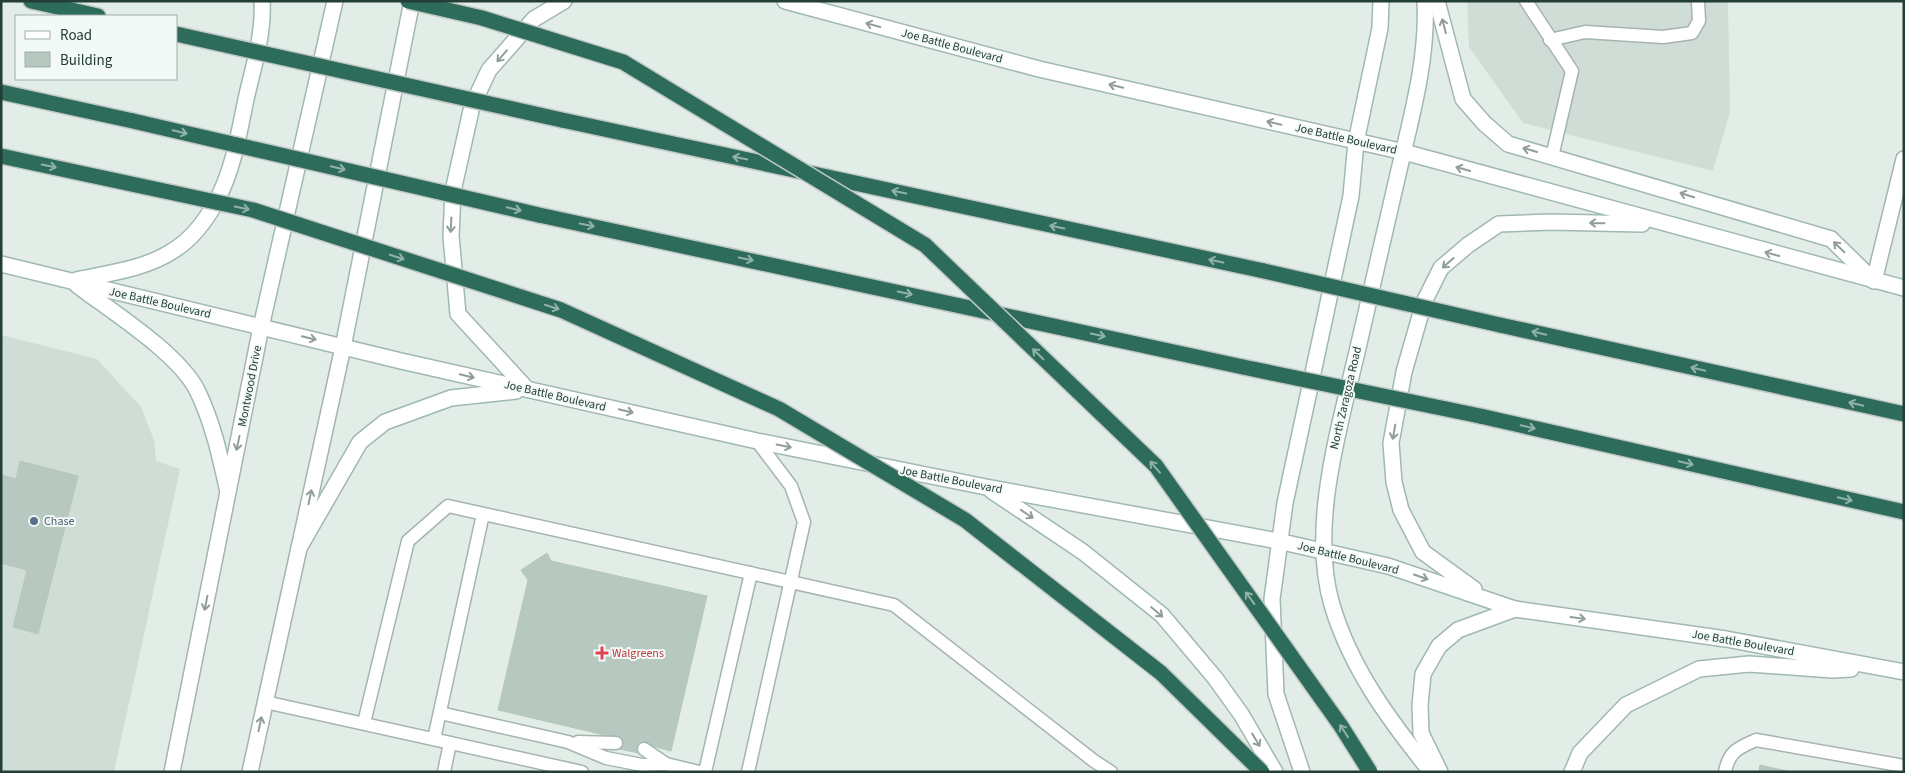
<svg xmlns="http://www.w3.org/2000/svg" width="1905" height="773" viewBox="0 0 1905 773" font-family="'Source Sans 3',sans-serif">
<rect width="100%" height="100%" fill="#e2ede7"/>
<g fill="#d0ddd6">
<polygon points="1467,1 1728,1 1730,112 1713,171 1523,123 1469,47"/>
<polygon points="1,335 97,359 141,407 154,440 156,461 180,469 114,772 1,772"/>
</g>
<g fill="#b7c8c0" stroke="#b5c7be">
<polygon points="20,461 78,476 38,634 13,627 27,570 1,563 1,475 16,479"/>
<polygon points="547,553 551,561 707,596 671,751 645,744 643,754 615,748 617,738 498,710 528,580 521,570"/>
<polygon points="1760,765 1791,772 1759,772"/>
</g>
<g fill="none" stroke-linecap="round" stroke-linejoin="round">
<g stroke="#a5b5ae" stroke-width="15">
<g id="service">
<polyline points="1526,1 1572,71 1552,157"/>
<polyline points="1550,40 1585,32 1663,37 1692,33 1699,21 1698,1"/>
<polyline points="265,702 582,772"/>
<polyline points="440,713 568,742 606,758 642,765 666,764 699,772"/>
<polyline points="364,723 408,541 448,506 894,605 1094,761 1111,772"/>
<polyline points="434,739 483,514"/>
<polyline points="578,742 616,743"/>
<polyline points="644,749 666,764"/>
<polyline points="444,772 450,743"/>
<polyline points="705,772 751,573"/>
<polyline points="748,772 804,522 791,486 757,441"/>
<path d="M1725 772C1729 751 1738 748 1756 740L1904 766"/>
</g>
</g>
<g stroke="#a5b5ae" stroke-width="18">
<polyline id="minor" points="1874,281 1904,159"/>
</g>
<g stroke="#a5b5ae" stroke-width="18">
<g id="tertiary">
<polyline points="172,772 261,327"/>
<polyline points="250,772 343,347"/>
</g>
</g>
<g stroke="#a0b9af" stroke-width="18">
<g id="secondary">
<polyline points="785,1 1039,69 1404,152 1904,288"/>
<path d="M1425 1C1428 57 1412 115 1399 170 1385 231 1371 292 1357 352 1339 429 1309 527 1332 605 1351 669 1390 721 1431 772"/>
<polyline points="1437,1 1463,99 1484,123 1508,144 1831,239 1873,280"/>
<polyline points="1,264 401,361 757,441 986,487 1278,541 1388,566 1515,609 1726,639 1904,672"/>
<path d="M76 280C109 273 146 269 174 250 192 239 206 220 216 202 233 171 239 133 246 99 253 68 264 34 262 1"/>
<path d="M77 285C112 312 177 352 197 390 213 423 220 456 228 492"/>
<polyline points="261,327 335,1"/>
<polyline points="343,347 412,1"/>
<polyline points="527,389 458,314 451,236 453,191 472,106 489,70 534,19 564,1"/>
<polyline points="992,491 1083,552 1162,615 1215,678 1241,714 1275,772"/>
<polyline points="299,548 360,442 385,422 451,398 516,391"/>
<polyline points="1474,589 1423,552 1401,510 1394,482 1391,443 1404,372 1424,302 1441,268 1468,245 1499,224 1551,222 1642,224"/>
<polyline points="1302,772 1276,694 1272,599 1285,503 1351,196 1356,142 1380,28 1381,1"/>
<polyline points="1440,772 1421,733 1420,705 1423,674 1439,646 1458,630 1515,609"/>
<polyline points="1572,772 1580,753 1626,705 1699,669 1749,664 1832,670 1851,669"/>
</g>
</g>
<g stroke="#c1c9c6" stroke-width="18">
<g id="motorway">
<polyline points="31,1 98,16"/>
<polyline points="1,92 133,121"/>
<polyline points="562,120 1264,271"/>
<polyline points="539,215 1243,367"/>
<polyline points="1500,325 1904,414"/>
<polyline points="1480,416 1904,512"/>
</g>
</g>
<use href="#service" stroke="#fff" stroke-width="12"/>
<use href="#minor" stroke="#fff" stroke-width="15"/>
<use href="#tertiary" stroke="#fff" stroke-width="15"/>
<use href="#secondary" stroke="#fff" stroke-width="15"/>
<use href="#motorway" stroke="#2d6b5a" stroke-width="15"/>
<g stroke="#c1c9c6" stroke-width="18" stroke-linecap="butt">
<g id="motorway-bridge">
<polyline points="408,1 482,18 623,62 925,245 1156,466 1341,726 1370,772"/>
<polyline points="176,34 562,120"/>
<polyline points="133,121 539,215"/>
<polyline points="1,156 253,210 561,310 779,409 965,520 1161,673 1262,772"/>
<polyline points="1264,271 1500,325"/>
<polyline points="1243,367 1480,416"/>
</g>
</g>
<use href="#motorway-bridge" stroke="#2d6b5a" stroke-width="15"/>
</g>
<defs><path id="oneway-shaft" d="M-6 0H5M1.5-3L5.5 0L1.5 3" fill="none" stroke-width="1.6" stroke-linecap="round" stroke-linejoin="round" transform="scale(1.25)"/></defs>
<g stroke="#909e9a">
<use href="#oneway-shaft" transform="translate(873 25) rotate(-165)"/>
<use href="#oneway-shaft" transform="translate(1444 26) rotate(-105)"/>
<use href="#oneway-shaft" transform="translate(502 56) rotate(131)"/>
<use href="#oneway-shaft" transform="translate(1116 86) rotate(-167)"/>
<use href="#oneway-shaft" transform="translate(1274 123) rotate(-167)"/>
<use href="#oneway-shaft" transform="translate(1530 150) rotate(-164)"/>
<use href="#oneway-shaft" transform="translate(1463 169) rotate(-164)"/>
<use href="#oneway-shaft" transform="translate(1687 195) rotate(-163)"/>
<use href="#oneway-shaft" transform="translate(1597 223) rotate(-179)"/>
<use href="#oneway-shaft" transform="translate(451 225) rotate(93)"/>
<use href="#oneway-shaft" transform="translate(1839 247) rotate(-136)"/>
<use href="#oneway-shaft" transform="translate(1772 254) rotate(-165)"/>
<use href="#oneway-shaft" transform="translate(1448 263) rotate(139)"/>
<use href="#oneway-shaft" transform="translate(309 338) rotate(14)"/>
<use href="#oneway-shaft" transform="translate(467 376) rotate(13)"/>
<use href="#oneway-shaft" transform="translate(626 411) rotate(13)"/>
<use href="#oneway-shaft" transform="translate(1394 432) rotate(100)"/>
<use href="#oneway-shaft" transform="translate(238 443) rotate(102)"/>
<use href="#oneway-shaft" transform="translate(784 446) rotate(11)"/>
<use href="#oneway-shaft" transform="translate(310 497) rotate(-78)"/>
<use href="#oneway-shaft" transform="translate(1027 514) rotate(34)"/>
<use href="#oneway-shaft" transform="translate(1421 577) rotate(19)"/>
<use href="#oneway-shaft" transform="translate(206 603) rotate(101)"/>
<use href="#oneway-shaft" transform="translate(1157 612) rotate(40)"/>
<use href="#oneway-shaft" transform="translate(1578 618) rotate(8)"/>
<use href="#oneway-shaft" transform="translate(260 724) rotate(-78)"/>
<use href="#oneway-shaft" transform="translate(1256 740) rotate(59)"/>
</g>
<g stroke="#90b2a8">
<use href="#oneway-shaft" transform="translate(180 132) rotate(13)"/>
<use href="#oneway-shaft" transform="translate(740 158) rotate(-168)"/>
<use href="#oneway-shaft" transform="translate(49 166) rotate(12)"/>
<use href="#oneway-shaft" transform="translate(338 168) rotate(13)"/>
<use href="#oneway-shaft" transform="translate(899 192) rotate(-168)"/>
<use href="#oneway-shaft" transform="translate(242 208) rotate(12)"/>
<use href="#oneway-shaft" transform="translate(514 209) rotate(13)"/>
<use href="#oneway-shaft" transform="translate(587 225) rotate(12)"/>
<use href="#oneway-shaft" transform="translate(1057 227) rotate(-168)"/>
<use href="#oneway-shaft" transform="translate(397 257) rotate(18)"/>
<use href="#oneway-shaft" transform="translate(746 259) rotate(12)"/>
<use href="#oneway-shaft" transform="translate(1216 261) rotate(-168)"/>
<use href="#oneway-shaft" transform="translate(905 293) rotate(12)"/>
<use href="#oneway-shaft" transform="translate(552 307) rotate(18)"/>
<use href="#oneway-shaft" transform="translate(1539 333) rotate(-167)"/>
<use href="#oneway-shaft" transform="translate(1098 335) rotate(12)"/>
<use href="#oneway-shaft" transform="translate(1038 354) rotate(-136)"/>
<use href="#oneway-shaft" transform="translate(1698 369) rotate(-167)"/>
<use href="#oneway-shaft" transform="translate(1856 404) rotate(-167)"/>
<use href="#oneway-shaft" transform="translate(1528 427) rotate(13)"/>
<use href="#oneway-shaft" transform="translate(1686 463) rotate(13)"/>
<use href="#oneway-shaft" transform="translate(1155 467) rotate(-131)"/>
<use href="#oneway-shaft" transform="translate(1845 499) rotate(13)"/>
<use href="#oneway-shaft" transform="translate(1250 598) rotate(-126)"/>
<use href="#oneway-shaft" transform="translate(1344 731) rotate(-123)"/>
</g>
<circle fill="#5c6f8a" stroke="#f3f9f6" stroke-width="2" cx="34" cy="521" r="5"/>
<path fill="#e0444e" stroke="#f3f9f6" stroke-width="2" d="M599.5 645.5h5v5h5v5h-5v5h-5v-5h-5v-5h5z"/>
<g text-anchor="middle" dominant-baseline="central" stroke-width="4" stroke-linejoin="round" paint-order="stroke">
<g font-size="12" fill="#223e35" stroke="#f3f9f6">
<text transform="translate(952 46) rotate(15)">Joe Battle Boulevard</text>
<text transform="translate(1346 139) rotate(13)">Joe Battle Boulevard</text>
<text transform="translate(160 303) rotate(13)">Joe Battle Boulevard</text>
<text transform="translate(250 386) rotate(-79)">Montwood Drive</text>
<text transform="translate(555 396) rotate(13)">Joe Battle Boulevard</text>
<text transform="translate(1346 398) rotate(-77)">North Zaragoza Road</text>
<text transform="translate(951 480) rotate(11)">Joe Battle Boulevard</text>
<text transform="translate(1348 558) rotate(14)">Joe Battle Boulevard</text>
<text transform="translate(1743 643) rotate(10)">Joe Battle Boulevard</text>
</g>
<g font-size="12" fill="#4e5e75" stroke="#f3f9f6" text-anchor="start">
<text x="44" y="521">Chase</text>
</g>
<g font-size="12" fill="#be3a42" stroke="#f3f9f6" text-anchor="start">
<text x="612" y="653">Walgreens</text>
</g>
</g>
<rect width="1905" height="773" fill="none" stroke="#223e35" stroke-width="5"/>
<rect x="15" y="15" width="162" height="65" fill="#f3f9f6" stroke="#9faea9"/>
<rect x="25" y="31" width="25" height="8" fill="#ffffff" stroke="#9faea9"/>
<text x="60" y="40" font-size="15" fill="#223e35">Road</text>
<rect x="25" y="52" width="25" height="15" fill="#b7c8c0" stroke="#9faea9"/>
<text x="60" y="65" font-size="15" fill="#223e35">Building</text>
</svg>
